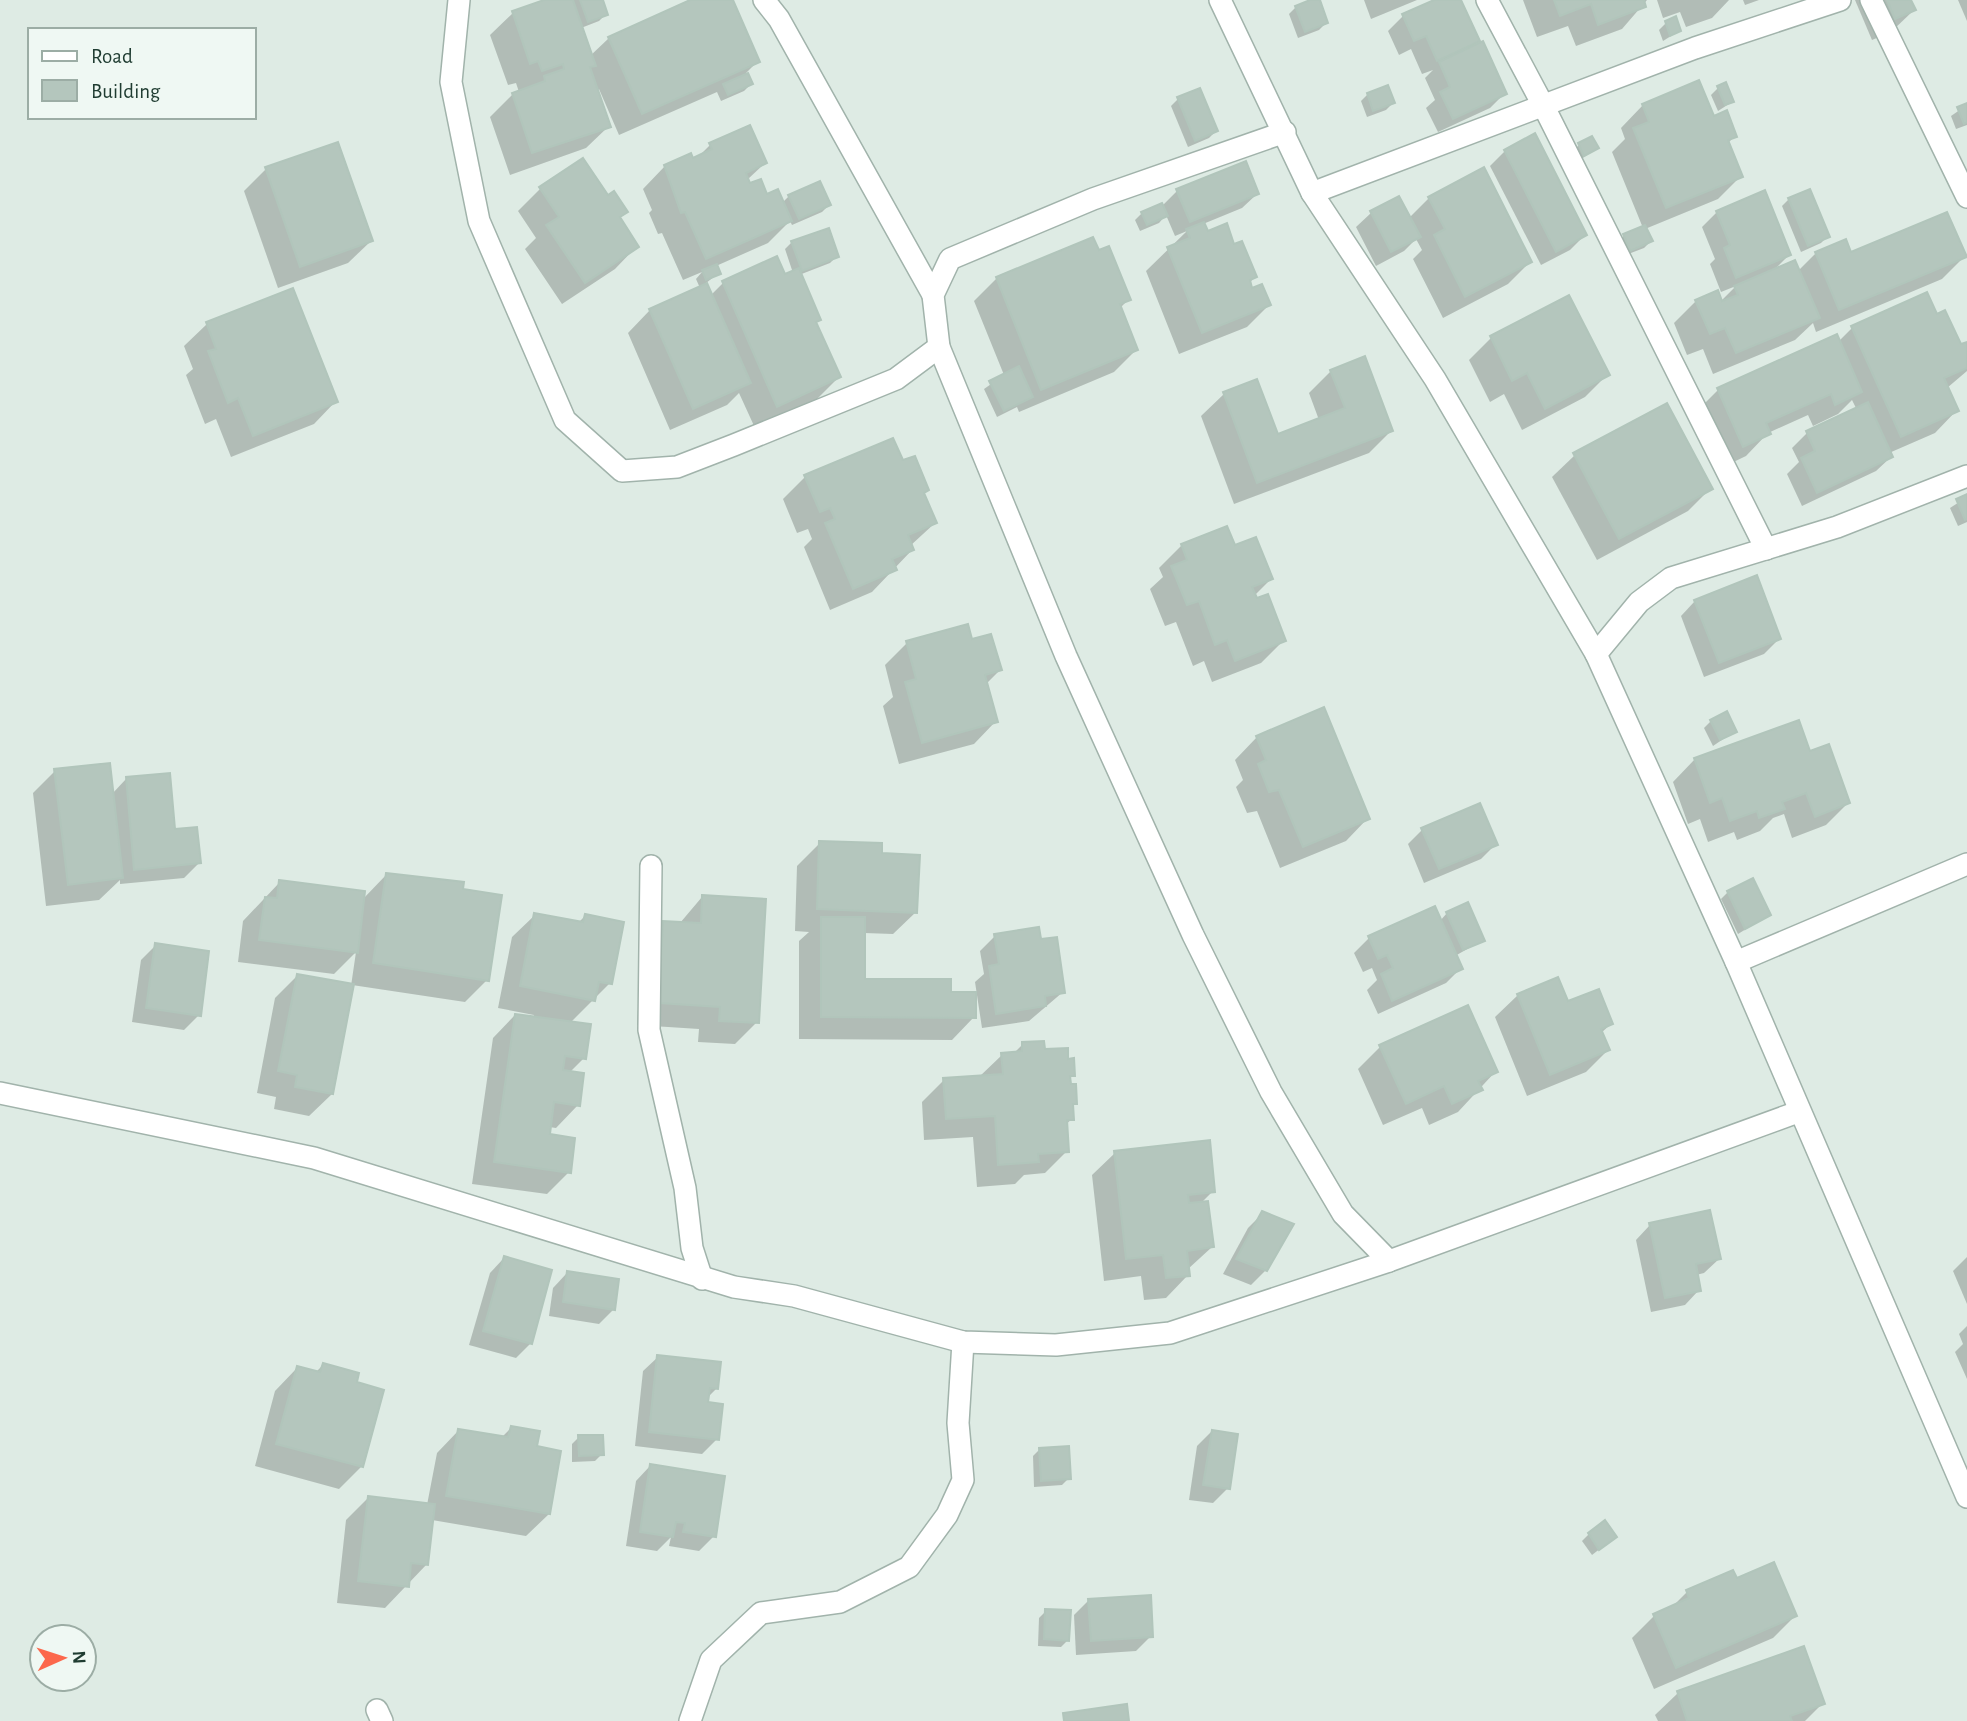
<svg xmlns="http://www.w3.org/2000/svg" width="1967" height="1721" viewBox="0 0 1967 1721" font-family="'Alegreya Sans',sans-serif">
<rect width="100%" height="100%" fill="#deebe4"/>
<g fill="#0003">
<polygon points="550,0 601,0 606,14 599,21 581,28 590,56 609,38 695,0 731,0 758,61 746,73 751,84 744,91 721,101 717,92 619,135 599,89 597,90 609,126 586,148 510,175 490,117 513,94 519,92 516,83 508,85 490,35 513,13"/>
<polygon points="1318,0 1326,23 1319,30 1298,38 1289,14 1296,7"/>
<polygon points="1364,0 1417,0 1371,19"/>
<polygon points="1438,0 1459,0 1477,41 1469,50 1505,93 1490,108 1438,132 1426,108 1435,100 1425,78 1433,70 1422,74 1411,49 1399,55 1388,31 1403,16"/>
<polygon points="1523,0 1647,0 1622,29 1576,46 1568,26 1537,37"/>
<polygon points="1657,0 1729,0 1712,18 1686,27 1680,12 1663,18"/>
<polygon points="1743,0 1759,0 1745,5"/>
<polygon points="1855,0 1909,0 1914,10 1891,32 1872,40"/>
<polygon points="1958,0 1967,0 1967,21"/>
<polygon points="1666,23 1679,31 1663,41 1659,30"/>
<polygon points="1718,88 1732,102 1718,111 1711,95"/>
<polygon points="1368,94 1393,103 1386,110 1367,117 1361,101"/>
<polygon points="1178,99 1216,131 1209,138 1188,147 1171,106"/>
<polygon points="1643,105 1713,118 1735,136 1727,144 1741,176 1718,199 1645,229 1651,241 1644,248 1623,256 1618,243 1624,236 1643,228 1612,152 1625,139 1621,128"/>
<polygon points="1967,105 1967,125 1956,129 1951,116"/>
<polygon points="710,145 765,163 747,180 750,185 766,196 782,203 789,196 829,205 822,212 792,225 790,221 768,243 716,266 719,273 706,283 711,295 723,283 784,277 793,273 785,249 792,242 837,256 830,263 799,275 819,319 815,323 839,377 817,399 755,428 739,393 727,405 670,430 628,333 650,310 700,288 696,279 702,272 683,280 662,233 658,234 649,213 652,210 643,189 665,166 697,158"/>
<polygon points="1579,145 1597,148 1577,162 1572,152"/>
<polygon points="1505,151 1585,235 1570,250 1541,265 1490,166"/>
<polygon points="583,160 608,198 626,212 619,218 637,246 615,269 562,304 525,249 536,238 518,211 540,189"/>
<polygon points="266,169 371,241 348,263 278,288 244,191"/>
<polygon points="1177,191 1257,194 1242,208 1203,224 1207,233 1234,246 1255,277 1249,283 1251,290 1269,305 1247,327 1179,354 1146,271 1187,231 1175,236 1166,215 1159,223 1140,231 1135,220 1142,213 1162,206"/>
<polygon points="1429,198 1530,262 1508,284 1443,318 1413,259 1422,250 1416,239 1404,251 1376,266 1356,227 1371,213 1409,218"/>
<polygon points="1789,199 1828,236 1821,243 1801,252 1782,206"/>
<polygon points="1717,212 1789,255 1773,271 1798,271 1816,253 1964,257 1942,279 1816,332 1813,323 1795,340 1713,374 1703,349 1687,355 1674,323 1696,301 1721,301 1736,286 1721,292 1710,264 1715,259 1702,227"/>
<polygon points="1092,239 1129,299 1120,308 1136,350 1114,372 1019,412 1017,407 997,417 984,389 1004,375 974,301 997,278"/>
<polygon points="292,290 336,401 314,424 231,457 216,419 205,424 186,375 193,369 184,346 207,324"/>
<polygon points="1936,317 1960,347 1967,346 1967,371 1947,388 1957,410 1935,433 1889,453 1891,457 1876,471 1802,506 1787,474 1799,462 1792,448 1807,433 1857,410 1852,400 1838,414 1813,426 1808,415 1768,433 1746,456 1721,468 1696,412 1718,390 1838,342 1852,328"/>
<polygon points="1491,338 1607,375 1585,397 1522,430 1504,394 1490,402 1469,360"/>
<polygon points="1331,371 1391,431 1369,453 1234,504 1201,416 1224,394 1277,436 1319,420 1309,393"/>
<polygon points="1575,455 1711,488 1688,511 1597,560 1552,477"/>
<polygon points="902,463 927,490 923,494 935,523 910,546 912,550 872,592 830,610 804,547 812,539 808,529 797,533 783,499 805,477"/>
<polygon points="1967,497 1967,522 1958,526 1950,508"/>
<polygon points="1182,545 1234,547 1271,579 1254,596 1284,640 1261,663 1212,682 1204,661 1193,666 1176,622 1165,626 1150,589 1163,577 1159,568"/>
<polygon points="1695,601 1779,639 1764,654 1704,677 1681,616"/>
<polygon points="971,642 1000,670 986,684 996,721 974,744 899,764 883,706 893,697 885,665 907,643"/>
<polygon points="1711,721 1735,731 1713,746 1704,728"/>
<polygon points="1257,737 1368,818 1346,841 1280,868 1257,811 1247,813 1236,787 1243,780 1235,760"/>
<polygon points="1809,753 1848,803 1826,825 1792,838 1784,814 1773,818 1760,831 1737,840 1734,832 1708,842 1700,819 1688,824 1673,782 1695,759"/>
<polygon points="55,771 112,794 126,779 199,863 184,878 120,884 120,880 99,900 46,906 33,793"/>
<polygon points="1422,830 1496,844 1481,859 1424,883 1408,844"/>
<polygon points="820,843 880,855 916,912 893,934 864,933 863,980 949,994 974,1017 952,1040 799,1039 799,941 809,932 795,931 797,866"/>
<polygon points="387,874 462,883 461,891 487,980 465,1002 352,985 332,1094 309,1116 274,1109 276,1097 257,1093 275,998 297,976 351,986 356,952 334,974 238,962 243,921 280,882 363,899"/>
<polygon points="1728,892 1769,915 1738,934 1721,899"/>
<polygon points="702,897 757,1022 735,1044 698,1042 699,1029 637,1025 642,945 664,923 680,923"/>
<polygon points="1447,913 1483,940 1455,956 1461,968 1446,983 1378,1014 1367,990 1377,980 1372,968 1363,972 1354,953 1369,938 1440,921"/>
<polygon points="535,915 578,923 585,916 610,983 570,1023 584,1058 569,1073 578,1105 556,1128 549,1127 548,1136 569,1172 547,1194 472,1184 493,1038 515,1015 533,1018 534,1015 498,1008 512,937"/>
<polygon points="995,936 1039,941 1063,992 1029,1021 982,1028 975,982 984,974 980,951"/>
<polygon points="156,945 199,1015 184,1030 132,1022 141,960"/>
<polygon points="1518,995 1611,1024 1601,1033 1608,1050 1586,1072 1527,1096 1495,1017"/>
<polygon points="1023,1044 1066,1061 1073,1075 1069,1080 1075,1103 1071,1107 1072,1119 1065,1125 1067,1151 1045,1173 1024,1175 1015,1184 977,1187 973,1137 924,1140 922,1102 944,1080 979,1077 1002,1055 1013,1054"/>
<polygon points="1380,1047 1496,1071 1458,1112 1429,1125 1422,1108 1383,1125 1358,1069"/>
<polygon points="1115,1153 1213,1191 1201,1203 1212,1247 1188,1269 1188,1275 1166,1298 1144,1300 1141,1276 1104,1281 1092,1175"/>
<polygon points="1263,1213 1266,1270 1251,1285 1223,1274 1248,1228"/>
<polygon points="1650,1225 1719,1259 1704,1273 1696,1275 1699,1290 1685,1305 1651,1312 1636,1240"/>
<polygon points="1967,1257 1967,1304 1953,1271"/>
<polygon points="504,1258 531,1343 516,1358 469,1345 490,1273"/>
<polygon points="567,1273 614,1309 599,1324 549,1316 553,1288"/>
<polygon points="1967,1326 1967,1379 1955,1352 1963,1344 1959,1334"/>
<polygon points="658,1357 717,1388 707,1398 717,1439 702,1454 635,1446 643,1371"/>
<polygon points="323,1365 354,1384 362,1466 339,1489 255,1466 275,1391 297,1368 315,1373"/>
<polygon points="511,1428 535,1447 549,1514 526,1536 432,1520 427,1564 385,1608 337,1603 346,1520 368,1498 427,1505 437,1453 459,1430 501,1438"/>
<polygon points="1212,1431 1228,1488 1213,1503 1189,1500 1197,1446"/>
<polygon points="579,1437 602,1454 595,1461 572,1462 572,1444"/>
<polygon points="1040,1449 1069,1478 1062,1485 1034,1487 1033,1456"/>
<polygon points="650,1466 714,1536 699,1551 669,1546 671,1537 657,1551 626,1546 636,1481"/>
<polygon points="1589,1534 1615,1537 1592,1555 1582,1541"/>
<polygon points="1736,1581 1795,1616 1773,1638 1654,1689 1632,1638 1654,1616 1670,1609 1687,1592"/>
<polygon points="1089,1600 1151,1636 1136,1651 1076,1655 1074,1615"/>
<polygon points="1046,1611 1068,1640 1061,1647 1038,1646 1039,1618"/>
<polygon points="1678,1693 1823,1703 1805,1721 1658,1721 1655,1715"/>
</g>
<g fill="#b4c6bd" stroke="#b1c5bb" stroke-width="2">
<polygon points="544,0 573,0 596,66 590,67 611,127 532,153 512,93 545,81 544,76 564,69 563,64 542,71 538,61 530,64 512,11"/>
<polygon points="580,0 603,0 608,15 588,22"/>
<polygon points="690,0 733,0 760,62 642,114 608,37"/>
<polygon points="1310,0 1320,0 1328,23 1305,32 1295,6"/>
<polygon points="1434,0 1461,0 1480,41 1437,61 1426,36 1414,41 1402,14"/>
<polygon points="1554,0 1644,0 1646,7 1598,25 1591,4 1560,16"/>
<polygon points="1887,0 1911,0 1916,10 1895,19"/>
<polygon points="1676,16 1681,31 1670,36 1665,21"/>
<polygon points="1483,41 1507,94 1453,119 1440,92 1450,87 1439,62"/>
<polygon points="748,73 753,84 728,95 723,84"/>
<polygon points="1699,80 1714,116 1727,110 1737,137 1728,140 1743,177 1666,208 1633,128 1649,122 1642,104"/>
<polygon points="1726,82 1734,102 1725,105 1717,86"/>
<polygon points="1388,85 1395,103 1373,111 1367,93"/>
<polygon points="1200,88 1218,131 1195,141 1177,97"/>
<polygon points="1967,103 1967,122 1964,124 1957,107"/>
<polygon points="750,125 767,163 746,173 750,183 761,179 767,194 778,189 792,221 706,259 685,212 681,213 664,165 691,153 693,158 712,149 709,143"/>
<polygon points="1535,133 1587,235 1556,252 1504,150"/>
<polygon points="1592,136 1599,148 1584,156 1578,143"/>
<polygon points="338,142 373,241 300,267 265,167"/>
<polygon points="583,158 608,195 614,191 628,212 620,217 639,247 585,283 546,225 559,217 539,187"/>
<polygon points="1246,161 1259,194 1190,222 1176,189"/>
<polygon points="1484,167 1532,262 1465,297 1434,235 1445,229 1428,197"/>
<polygon points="820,181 831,205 799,219 788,195"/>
<polygon points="1810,189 1830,237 1808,246 1788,198"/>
<polygon points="1765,190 1791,255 1736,278 1724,248 1730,245 1716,211"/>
<polygon points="1399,196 1421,237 1391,252 1370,211"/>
<polygon points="1162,203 1168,216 1147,225 1141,212"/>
<polygon points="1947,212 1967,257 1839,310 1815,252 1846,239 1851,252"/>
<polygon points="1204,222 1208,231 1227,223 1234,244 1242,241 1257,277 1250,280 1252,288 1262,284 1271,305 1202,333 1167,247 1190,238 1186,229"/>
<polygon points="1645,225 1653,241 1630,251 1623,234"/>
<polygon points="829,228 839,257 802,271 791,241"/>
<polygon points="1093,237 1099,250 1109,246 1131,300 1120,304 1138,350 1041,390 996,277"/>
<polygon points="777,256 785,274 799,268 821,320 816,322 841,377 777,407 722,281"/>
<polygon points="1795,260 1820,318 1736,353 1725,328 1710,334 1695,300 1718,290 1722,301 1738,295 1734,286"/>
<polygon points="717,264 721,274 706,280 702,270"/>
<polygon points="707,283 751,383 693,409 649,309"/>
<polygon points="293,288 338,402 253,436 238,398 228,403 208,351 216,349 206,322"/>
<polygon points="1927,292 1937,314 1945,310 1961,344 1967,342 1967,368 1944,378 1959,411 1901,437 1851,326"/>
<polygon points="1569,295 1610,375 1545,409 1527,373 1512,381 1490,336"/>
<polygon points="1837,334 1862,392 1835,405 1831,394 1766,423 1771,434 1743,447 1717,388"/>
<polygon points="1365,356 1393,431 1257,483 1223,392 1257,379 1278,434 1345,408 1330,370"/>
<polygon points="1019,366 1033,397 1004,411 989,381"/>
<polygon points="1868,402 1893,457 1817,493 1801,458 1815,451 1806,431"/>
<polygon points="1667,403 1713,489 1619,539 1573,453"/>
<polygon points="893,438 903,460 915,456 929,490 924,493 937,523 908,535 914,550 892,559 897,570 853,589 825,523 835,519 830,508 820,512 804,475"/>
<polygon points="1967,494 1967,519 1965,520 1956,499"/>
<polygon points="1227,526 1235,545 1256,537 1273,579 1252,587 1257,598 1268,594 1286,641 1235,661 1227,640 1215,645 1199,601 1187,605 1171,566 1187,560 1181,544"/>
<polygon points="1757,575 1781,639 1719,663 1694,600"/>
<polygon points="968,624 972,639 991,634 1002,670 985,675 998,722 922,743 905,682 916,679 906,641"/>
<polygon points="1324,707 1370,819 1303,847 1279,790 1269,792 1258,764 1266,760 1256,736"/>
<polygon points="1727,711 1737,732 1720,740 1710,720"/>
<polygon points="1799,720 1810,751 1829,744 1850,803 1815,817 1806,793 1782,802 1785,809 1759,818 1757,811 1730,821 1722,798 1710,803 1694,758"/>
<polygon points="110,763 123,878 68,885 54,769"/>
<polygon points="170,773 175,829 197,827 201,863 134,870 126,777"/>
<polygon points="1480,803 1498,845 1439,869 1421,828"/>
<polygon points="819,841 882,843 882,853 920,855 917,913 817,909"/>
<polygon points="386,873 464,882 463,889 502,895 489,981 373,963"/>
<polygon points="1753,878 1771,915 1745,929 1727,891"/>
<polygon points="279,880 365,891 358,953 259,940 265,897 277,898"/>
<polygon points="702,895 766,899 759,1023 719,1021 720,1007 659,1003 663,921 701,923"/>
<polygon points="1468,902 1485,941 1463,950 1446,912"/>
<polygon points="1435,906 1463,969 1392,1001 1381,974 1393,968 1387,955 1378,959 1368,936"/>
<polygon points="534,913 583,922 585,914 624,922 612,984 599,982 595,1001 520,986"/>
<polygon points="821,917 865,917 865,979 951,979 951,992 976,992 976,1018 821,1017"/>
<polygon points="1039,927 1041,939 1057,937 1065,993 1045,996 1046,1006 996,1014 989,966 999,964 994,934"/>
<polygon points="155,943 209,951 201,1016 146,1008"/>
<polygon points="297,974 354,984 333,1094 295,1087 297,1075 278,1071"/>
<polygon points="1558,977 1568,1001 1599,989 1613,1024 1601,1029 1610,1050 1550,1075 1517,994"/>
<polygon points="1468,1005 1498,1072 1478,1081 1483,1090 1452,1104 1444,1086 1406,1104 1379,1045"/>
<polygon points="515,1014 591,1024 586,1059 565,1056 563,1070 584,1073 580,1106 554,1102 550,1134 575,1138 571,1173 494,1162"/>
<polygon points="1044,1041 1045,1049 1068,1048 1068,1059 1074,1058 1075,1076 1070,1076 1071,1084 1076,1084 1077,1104 1073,1104 1074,1120 1067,1120 1069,1152 1038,1154 1039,1162 998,1165 995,1116 946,1119 943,1078 1003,1074 1001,1053 1022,1051 1022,1042"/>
<polygon points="1210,1140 1215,1192 1188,1195 1189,1203 1208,1201 1214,1247 1187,1251 1190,1276 1166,1278 1163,1255 1126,1259 1114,1151"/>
<polygon points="1710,1210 1721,1259 1696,1264 1701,1291 1665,1298 1649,1223"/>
<polygon points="1262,1211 1294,1224 1267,1271 1236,1259"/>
<polygon points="504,1256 552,1270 532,1344 483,1331"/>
<polygon points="567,1271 619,1279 615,1310 563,1302"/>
<polygon points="657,1355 721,1362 718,1389 710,1388 708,1402 723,1404 719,1440 649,1432"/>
<polygon points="323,1363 359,1373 357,1382 384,1390 363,1467 276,1444 297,1366 320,1372"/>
<polygon points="511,1426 540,1431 537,1446 561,1451 550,1514 446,1496 458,1429 508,1437"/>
<polygon points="1212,1430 1238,1434 1230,1489 1203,1485"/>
<polygon points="578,1435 603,1435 604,1455 579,1456"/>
<polygon points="1069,1446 1071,1479 1041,1481 1039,1448"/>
<polygon points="650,1464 725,1476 716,1537 683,1532 685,1523 676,1522 673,1537 640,1532"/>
<polygon points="368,1496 435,1504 428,1565 411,1563 409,1587 358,1581"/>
<polygon points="1605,1520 1617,1537 1599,1550 1588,1533"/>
<polygon points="1774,1562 1797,1616 1676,1668 1653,1614 1689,1598 1686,1590 1733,1570 1737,1578"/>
<polygon points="1151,1595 1153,1637 1091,1641 1088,1599"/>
<polygon points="1045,1609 1071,1610 1069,1641 1044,1639"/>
<polygon points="1804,1646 1825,1704 1790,1716 1792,1721 1687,1721 1677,1691"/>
<polygon points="1127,1704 1129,1721 1064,1721 1063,1713"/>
</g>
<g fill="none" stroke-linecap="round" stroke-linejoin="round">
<g stroke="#a1b3ab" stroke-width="24">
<g id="minor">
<polyline points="459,0 451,82 479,221 565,420 622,471 677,467 734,445 896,379 939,347"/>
<polyline points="764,0 779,19 933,295"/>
<polyline points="1220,0 1312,193 1435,379 1596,654 1736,962 1967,1497"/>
<polyline points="1487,0 1544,107 1766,549"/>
<polyline points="1871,0 1967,197"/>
<polyline points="1285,132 1093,199 950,259 933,295 939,347 1066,656 1193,935 1271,1092 1343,1214 1389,1261"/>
<polyline points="1312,193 1695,48 1840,0"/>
<polyline points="1596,654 1639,602 1671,578 1837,527 1967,476"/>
<polyline points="651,866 649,1030 685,1188 692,1248 702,1279"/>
<polyline points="1736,962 1967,864"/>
<polyline points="0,1093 314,1158 734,1287 794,1296 963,1342 1056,1345 1170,1333 1389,1261 1798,1112"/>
<polyline points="377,1710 382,1721"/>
<polyline points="690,1721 711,1660 761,1613 840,1602 909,1567 947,1515 963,1480 958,1423 963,1342"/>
</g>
</g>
<use href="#minor" stroke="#fff" stroke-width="21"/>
</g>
<rect x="28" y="28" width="228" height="91" fill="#eff8f3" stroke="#9cada5" stroke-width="2"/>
<rect x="42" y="51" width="35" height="10" fill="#ffffff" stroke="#9cada5" stroke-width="2"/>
<text x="91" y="63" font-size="21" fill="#1f3c31">Road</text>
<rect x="42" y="80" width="35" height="21" fill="#b4c6bd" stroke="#9cada5" stroke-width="2"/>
<text x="91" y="98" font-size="21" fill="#1f3c31">Building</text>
<g transform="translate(63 1658) rotate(87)"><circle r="33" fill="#eff8f3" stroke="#9cada5" stroke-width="2"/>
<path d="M0-5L12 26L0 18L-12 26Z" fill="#fc684c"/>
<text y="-10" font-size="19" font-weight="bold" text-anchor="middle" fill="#1f3c31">N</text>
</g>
</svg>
